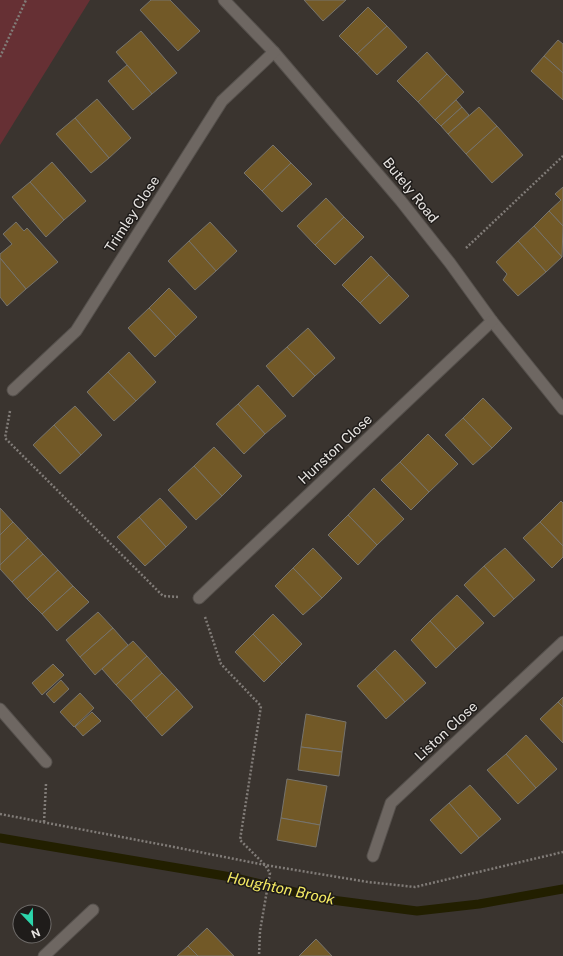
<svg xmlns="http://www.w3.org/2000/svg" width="563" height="956" viewBox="0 0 563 956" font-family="'Public Sans',sans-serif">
<rect width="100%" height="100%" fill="#3a342f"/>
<polygon fill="#663034" points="0,0 90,0 0,145"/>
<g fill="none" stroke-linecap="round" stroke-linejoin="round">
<polyline stroke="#221f00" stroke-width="9" points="0,838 231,877 324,899 417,911 479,904 563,889"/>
</g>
<g fill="#725927" stroke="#77746d">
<polygon points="151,0 170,0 200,31 178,51 140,10"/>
<polygon points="304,0 346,0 323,21"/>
<polygon points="368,7 387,26 357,54 339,36"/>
<polygon points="387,26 407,47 377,75 357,54"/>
<polygon points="141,31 177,73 152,94 116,52"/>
<polygon points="558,40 563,44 563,73 544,56"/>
<polygon points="427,52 447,74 418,102 397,81"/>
<polygon points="544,56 563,73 563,100 531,71"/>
<polygon points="127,65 152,94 133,110 108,81"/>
<polygon points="447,74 464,92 435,120 418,102"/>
<polygon points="97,99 131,138 109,158 75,118"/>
<polygon points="456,100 462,107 441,126 435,120"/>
<polygon points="462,107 469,115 448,134 441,126"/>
<polygon points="479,107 497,126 466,154 448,134"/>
<polygon points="75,118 109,158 91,173 56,134"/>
<polygon points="497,126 523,155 492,183 466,154"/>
<polygon points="273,145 291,163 262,191 244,173"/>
<polygon points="52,162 86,201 64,220 30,182"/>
<polygon points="291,163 312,184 282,212 262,191"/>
<polygon points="30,182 64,220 46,237 12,197"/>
<polygon points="563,187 563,226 549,211 561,200 555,194"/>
<polygon points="326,198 344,217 315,245 297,226"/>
<polygon points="549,211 563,226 562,257 534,226"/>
<polygon points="344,217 364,237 335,265 315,245"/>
<polygon points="16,222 24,231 27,228 58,262 26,289 0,258 0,254 12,244 3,234"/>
<polygon points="210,222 237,251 216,271 189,241"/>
<polygon points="534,226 562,257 546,272 518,241"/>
<polygon points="189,241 216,271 195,290 168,261"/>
<polygon points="518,241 546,272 518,296 503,280 507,274 496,262"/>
<polygon points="371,256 389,275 360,303 342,285"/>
<polygon points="0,258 26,289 7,306 0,297"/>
<polygon points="389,275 409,296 380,324 360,303"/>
<polygon points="169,288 197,317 176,337 149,308"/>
<polygon points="149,308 176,337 155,357 128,328"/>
<polygon points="308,328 335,358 315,376 287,347"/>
<polygon points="287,347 315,376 293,397 266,366"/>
<polygon points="129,352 156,382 136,401 108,372"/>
<polygon points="108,372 136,401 114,421 87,392"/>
<polygon points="258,385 286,416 265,434 238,404"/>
<polygon points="483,398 512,428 492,448 463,418"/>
<polygon points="238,404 265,434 244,454 216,424"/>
<polygon points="75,406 102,435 81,455 54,425"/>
<polygon points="463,418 492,448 473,465 445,435"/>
<polygon points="54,425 81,455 60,474 33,445"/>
<polygon points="428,434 458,464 429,492 400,462"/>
<polygon points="214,447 242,476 222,496 194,466"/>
<polygon points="400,462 429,492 411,510 381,480"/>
<polygon points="194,466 222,496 196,520 168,490"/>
<polygon points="374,488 404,519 377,545 348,515"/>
<polygon points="160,498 187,527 166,547 139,517"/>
<polygon points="561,501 563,503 563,546 540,522"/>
<polygon points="0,508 13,522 0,535"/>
<polygon points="348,515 377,545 358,565 328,535"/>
<polygon points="139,517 166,547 145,566 117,537"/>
<polygon points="13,522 28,538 0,565 0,535"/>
<polygon points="540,522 563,546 563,557 552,568 523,538"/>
<polygon points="28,538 43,554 12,582 0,569 0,565"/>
<polygon points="313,548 342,578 322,598 293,568"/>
<polygon points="505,548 535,580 514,599 484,566"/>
<polygon points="43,554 58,570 27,599 12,582"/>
<polygon points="484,566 514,599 494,617 464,585"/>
<polygon points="293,568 322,598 303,615 275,586"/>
<polygon points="58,570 73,586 42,614 27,599"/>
<polygon points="73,586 89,602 57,631 42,614"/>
<polygon points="457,595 484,623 456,649 430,621"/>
<polygon points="98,612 113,628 80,657 66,640"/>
<polygon points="273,614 302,644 282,664 253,634"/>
<polygon points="430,621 456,649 436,668 411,640"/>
<polygon points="113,628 128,645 95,675 80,657"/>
<polygon points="253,634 282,664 264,682 235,652"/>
<polygon points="133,641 147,656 116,685 102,669"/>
<polygon points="395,650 426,683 405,702 375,669"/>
<polygon points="147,656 162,673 131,701 116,685"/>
<polygon points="53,664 64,675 42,695 32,683"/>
<polygon points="375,669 405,702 386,719 357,686"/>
<polygon points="162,673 177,689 146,718 131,701"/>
<polygon points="61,680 69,689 54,703 46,694"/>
<polygon points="177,689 193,707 162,736 146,718"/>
<polygon points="80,693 94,708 74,727 60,712"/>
<polygon points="563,697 563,707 558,702"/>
<polygon points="558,702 563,707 563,743 540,719"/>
<polygon points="92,712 101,721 83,736 75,727"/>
<polygon points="306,714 346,722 342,752 301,747"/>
<polygon points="526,735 557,769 536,788 506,754"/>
<polygon points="301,747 342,752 339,776 298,770"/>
<polygon points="506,754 536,788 518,804 487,770"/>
<polygon points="287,779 327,786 320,825 281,818"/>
<polygon points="470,785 501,819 479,838 449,803"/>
<polygon points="449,803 479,838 461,854 430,820"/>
<polygon points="281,818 320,825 316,847 277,840"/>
<polygon points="207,928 234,956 198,956 188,946"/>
<polygon points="316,939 332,956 299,956"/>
<polygon points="188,946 198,956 177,956"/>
</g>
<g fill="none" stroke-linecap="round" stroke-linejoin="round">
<g stroke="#55504c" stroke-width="13">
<g id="minor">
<polyline points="224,0 274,52 401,201 450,263 492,321 563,409"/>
<polyline points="13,390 76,331 222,101 274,52"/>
<polyline points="199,598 492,321"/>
<polyline points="0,709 46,762"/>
<polyline points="373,856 391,803 563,642"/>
<polyline points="44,956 93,910"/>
</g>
</g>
<g stroke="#817c78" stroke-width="2.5" stroke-dasharray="2 2" stroke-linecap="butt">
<polyline points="0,57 26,0"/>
<polyline points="466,248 563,156"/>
<polyline points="10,411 5,438 163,596 178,597"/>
<polyline points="205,617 221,664 261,706 240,840 265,865 270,873 260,931 259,956"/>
<polyline points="0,814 169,846 265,865 368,882 415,887 563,852"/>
<polyline points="44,822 46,784"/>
</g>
<use href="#minor" stroke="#6e6762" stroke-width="11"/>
</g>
<g text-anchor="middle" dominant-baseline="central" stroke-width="3" stroke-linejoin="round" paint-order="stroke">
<g font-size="14" fill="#e8e5e2" stroke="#1f1c1a">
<text transform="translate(411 190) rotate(51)">Butely Road</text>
<text transform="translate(132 214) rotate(-57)">Trimley Close</text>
<text transform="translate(335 449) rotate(-43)">Hunston Close</text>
<text transform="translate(446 731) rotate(-43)">Liston Close</text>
</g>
<g font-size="15" font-style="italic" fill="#f4ea62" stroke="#1f1c1a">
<text transform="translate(281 888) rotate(12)">Houghton Brook</text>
</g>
</g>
<g transform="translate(32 924) rotate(158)"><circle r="19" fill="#1f1c1a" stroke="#6f6c6a"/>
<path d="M0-3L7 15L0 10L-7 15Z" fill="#2cd5ab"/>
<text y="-6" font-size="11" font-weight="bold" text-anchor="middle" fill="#e8e5e2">N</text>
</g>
</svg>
